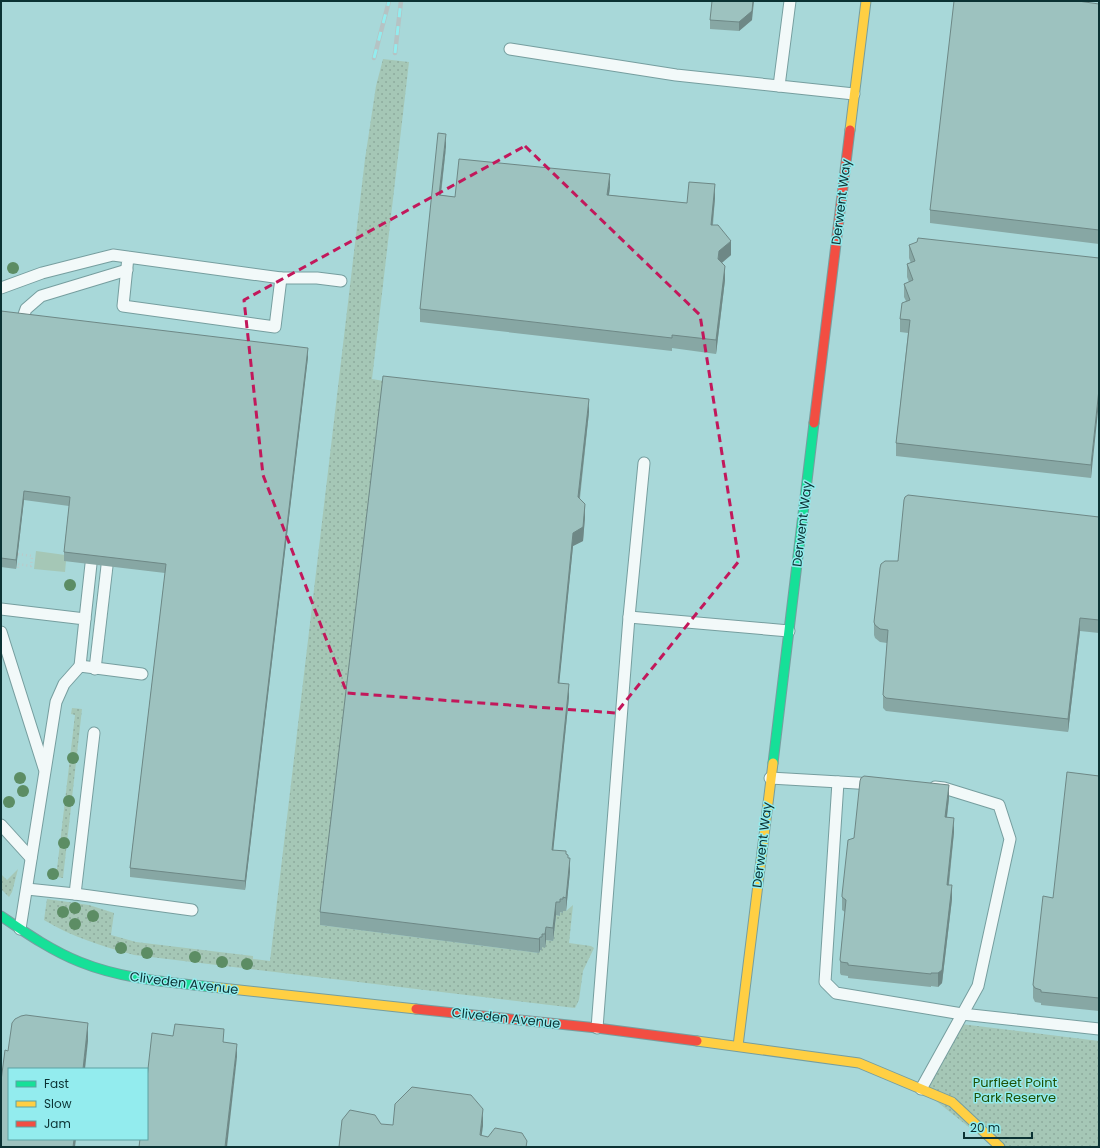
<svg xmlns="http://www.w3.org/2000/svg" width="1100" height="1148" viewBox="0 0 1100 1148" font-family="Poppins,sans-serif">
<defs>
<pattern id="grass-dots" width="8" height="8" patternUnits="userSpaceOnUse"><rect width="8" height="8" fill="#a5c7b6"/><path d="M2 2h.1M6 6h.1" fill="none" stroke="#8dab9d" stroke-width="1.8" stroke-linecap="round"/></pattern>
</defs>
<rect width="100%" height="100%" fill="#a8d8d9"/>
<g fill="url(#grass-dots)">
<path d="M383 59 409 62 372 379 384 381 320 925 539 953 540 950H542V947H545L546 940 553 941 556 915 560 916V912L563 913V911H566L573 905 569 943 591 946 594 948 583 971 579 1000 575 1008 134 955C102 946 72 937 44 920L47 899 89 905 114 913 111 935 136 942 253 956V959L270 961 365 159 376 86Z"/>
<polygon points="72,708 82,709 63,878 50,876 50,870 57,869 75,715 71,714"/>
<polygon points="18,869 12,892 9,897 1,889 1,874 7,880"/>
<polygon points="961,1024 1099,1041 1099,1147 994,1147 921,1089"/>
</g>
<polygon fill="#a5c7b6" points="36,551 65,555 64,561 66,561 65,572 34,569"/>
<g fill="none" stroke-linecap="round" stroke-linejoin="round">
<g stroke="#769e9f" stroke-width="13">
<g id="lane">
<polyline points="790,1 779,86 854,94"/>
<polyline points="510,49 676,75 779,86"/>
<polyline points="281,278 317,278 341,281"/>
<polyline points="1,288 42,273 113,255 281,278 275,327 123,306 128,257"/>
<polyline points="21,323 26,309 41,296 127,270"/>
<polyline points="1,609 85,619 80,666"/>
<polyline points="629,617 789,631"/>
<polyline points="85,619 91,564"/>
<polyline points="1,632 44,768"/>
<polyline points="95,669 107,566"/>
<polyline points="94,733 75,894 192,910"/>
<polyline points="770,778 874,784"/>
<polyline points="838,782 825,982 836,993 962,1014 1099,1029"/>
<polyline points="1,825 31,858"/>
<polyline points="27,889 75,894"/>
<polyline points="20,929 56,702 64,684 80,666 142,674"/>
<polyline points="597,1028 629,617 644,463"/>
<polyline points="921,1089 978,986 1010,839 999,805 944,788 935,787"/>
</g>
</g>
<g stroke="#769e9f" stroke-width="11">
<g id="fast">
<polyline points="773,763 814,423"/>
<path d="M1 916C26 933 52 951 80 962 122 979 167 982 212 987"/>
</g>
</g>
<g stroke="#769e9f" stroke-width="11">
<g id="slow">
<polyline points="850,130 866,1"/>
<polyline points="212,987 416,1009"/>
<polyline points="697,1041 859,1063 952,1102 1000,1147"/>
<polyline points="738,1046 773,763"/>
</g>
</g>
<g stroke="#769e9f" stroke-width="11">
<g id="jam">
<polyline points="814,423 850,130"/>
<polyline points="416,1009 597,1028 697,1041"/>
</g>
</g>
<polyline stroke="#bbcaca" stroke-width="2.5" stroke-dasharray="1 3" stroke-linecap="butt" points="18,554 32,556 31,566 18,564 18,569"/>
<use href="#lane" stroke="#f2f9f9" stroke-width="11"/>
<use href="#fast" stroke="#16e098" stroke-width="9"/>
<use href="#slow" stroke="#ffcf43" stroke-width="9"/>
<use href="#jam" stroke="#f24e42" stroke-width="9"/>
<g stroke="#b5c3c4" stroke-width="4.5">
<g id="rail">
<polyline points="395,53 401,1"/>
<polyline points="374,58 389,1"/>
</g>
</g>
<use href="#rail" stroke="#93ecee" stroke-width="3" stroke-dasharray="9" stroke-linecap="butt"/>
</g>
<g fill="#5c8d64">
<circle cx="13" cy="268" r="6"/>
<circle cx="70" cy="585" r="6"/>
<circle cx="73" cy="758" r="6"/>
<circle cx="20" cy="778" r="6"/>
<circle cx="23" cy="791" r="6"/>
<circle cx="69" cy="801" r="6"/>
<circle cx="9" cy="802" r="6"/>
<circle cx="64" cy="843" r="6"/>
<circle cx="53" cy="874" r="6"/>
<circle cx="75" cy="908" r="6"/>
<circle cx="63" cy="912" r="6"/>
<circle cx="93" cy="916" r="6"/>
<circle cx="75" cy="924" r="6"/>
<circle cx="121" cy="948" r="6"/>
<circle cx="147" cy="953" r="6"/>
<circle cx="195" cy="957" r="6"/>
<circle cx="222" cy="962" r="6"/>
<circle cx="247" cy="964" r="6"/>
</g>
<g fill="#87a7a4">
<polygon points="1099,4 1099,244 930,223 930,210"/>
<polygon points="710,20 752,20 739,31 710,29"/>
<polygon points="446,147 441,195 455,197 610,187 609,195 687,203 715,198 713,225 731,255 722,263 725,280 716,354 672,348 672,351 420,322 420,309"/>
<polygon points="909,245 1099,258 1091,478 896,456 896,443 908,333 900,332 900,319 906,301 904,297 904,284 909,282 907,277 907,264 911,263 909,258"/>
<polygon points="1,311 308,357 245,890 130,877 130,868 165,573 64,561 64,552 69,506 24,500 16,569 1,567"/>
<polygon points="589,412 580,498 585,517 583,541 573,546 559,683 569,697 553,850 566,854 568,858 570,871 566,911 563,911 563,913 560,912 560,916 556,915 553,941 546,940 545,948 542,947 542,950 540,950 539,953 320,925 320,912"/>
<polygon points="1099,517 1099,633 1080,631 1068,732 886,711 883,708 883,695 887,643 880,642 875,638 874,635 874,622 898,561"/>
<polygon points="1099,776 1099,1011 1041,1005 1041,1003 1035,1002 1033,998 1033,985"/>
<polygon points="949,798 947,818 954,832 949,885 952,899 942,983 938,987 931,986 931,987 848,978 848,976 841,975 840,973 840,960 845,912 842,910 842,895"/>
</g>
<g fill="#6e8886">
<polygon points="753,1 754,1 752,20 739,31 739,22"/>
<polygon points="446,134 446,147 439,208 439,195"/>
<polygon points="610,174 610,187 607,208 607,195"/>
<polygon points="715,184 715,198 711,238 711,225"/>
<polygon points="731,241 731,255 719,265 718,259 719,251"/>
<polygon points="725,266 725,280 716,354 716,340"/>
<polygon points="308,348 308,357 245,890 245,881"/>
<polygon points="1099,389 1099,402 1091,478 1091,465"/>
<polygon points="589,399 589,412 578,510 578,497"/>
<polygon points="24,491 24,500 16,569 16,560"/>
<polygon points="585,504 585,517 583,541 573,546 558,696 558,683 573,533"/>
<polygon points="1080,618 1080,631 1068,732 1068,719"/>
<polygon points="569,684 569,697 552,863 552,850"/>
<polygon points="949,785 949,798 945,831 945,817"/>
<polygon points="954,818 954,832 947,898 947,885"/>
<polygon points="570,858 570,871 566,911 566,898"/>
<polygon points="952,885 952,899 942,983 938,987 938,973"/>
<polygon points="556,902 556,915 553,941 553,928"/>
<polygon points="546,927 546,940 545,948 545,934"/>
<polygon points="540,937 540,950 539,953 539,939"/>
<polygon points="88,1023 88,1041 85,1069 83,1069"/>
<polygon points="237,1044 237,1057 227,1147 225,1147"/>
<polygon points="483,1109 483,1126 480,1147 480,1135"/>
<polygon points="74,1139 76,1139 75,1147 73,1147"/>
</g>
<g fill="#9dc2bf" stroke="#6e8886">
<polygon points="712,1 753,1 752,11 739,22 710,20"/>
<polygon points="954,1 1078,1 1099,4 1099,230 930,210"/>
<polygon points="438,133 446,134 439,195 455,197 459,159 610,174 607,195 687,203 689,182 715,184 711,225 718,225 731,241 719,251 718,259 725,266 716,340 672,335 672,338 420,309"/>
<polygon points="918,238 1099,258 1099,389 1091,465 896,443 910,320 900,319 902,303 910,300 904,284 913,280 907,264 915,261 909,245 917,242"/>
<polygon points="1,311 308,348 245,881 130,868 166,564 64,552 70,497 24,491 16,560 1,558"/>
<polygon points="383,376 589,399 578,497 585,504 583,527 573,533 558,683 569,684 552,850 566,851 566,854 568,855 568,858 570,858 566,898 563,897 563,899 560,899 560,902 556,902 553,928 546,927 545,934 542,934 542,937 540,937 539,939 320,912"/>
<polygon points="908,495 1099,517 1099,620 1080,618 1068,719 886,698 883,695 888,630 880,629 875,625 874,622 880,568 881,564 885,561 898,561 904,500 905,497"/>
<polygon points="1067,772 1099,776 1099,998 1041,992 1041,990 1035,988 1033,985 1043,896 1053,898"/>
<polygon points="864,776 949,785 945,817 954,818 947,885 952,885 942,970 938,973 931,973 931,974 848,965 848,963 841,962 840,960 846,900 842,897 842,895 848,840 854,838 860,781 861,778"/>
<polygon points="26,1015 88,1023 83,1069 9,1069 9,1139 74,1139 73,1147 1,1147 1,1081 5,1050 8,1051 12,1023 15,1019 21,1016"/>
<polygon points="175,1024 224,1029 223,1042 237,1044 225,1147 139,1147 140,1139 147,1139 147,1078 152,1033 173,1036"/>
<polygon points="412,1087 471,1095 483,1109 480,1135 488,1137 495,1128 522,1133 527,1141 526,1147 339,1147 342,1120 350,1110 375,1115 381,1124 393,1125 395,1104"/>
</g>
<path fill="none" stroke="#c2185b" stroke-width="3" stroke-dasharray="8 5" stroke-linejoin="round" d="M525 146 700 315 739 561 616 713 347 693 263 475 244 300Z"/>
<g text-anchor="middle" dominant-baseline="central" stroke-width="3" stroke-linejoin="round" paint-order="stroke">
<g font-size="13" fill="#0b3233" stroke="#93ecee">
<text transform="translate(841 202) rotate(-83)">Derwent Way</text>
<text transform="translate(802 524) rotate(-83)">Derwent Way</text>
<text transform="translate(762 845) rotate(-83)">Derwent Way</text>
<text transform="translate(184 983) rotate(7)">Cliveden Avenue</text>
<text transform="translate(506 1018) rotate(6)">Cliveden Avenue</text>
</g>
<g font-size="13" fill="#1e5005" stroke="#93ecee">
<text x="1015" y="1082">Purfleet Point<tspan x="1015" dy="15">Park Reserve</tspan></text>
</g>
</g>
<rect width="1100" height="1148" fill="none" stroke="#0b3233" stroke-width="4"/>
<rect x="8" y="1068" width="140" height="72" fill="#93ecee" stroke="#5da2a3"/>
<rect x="16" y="1081" width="20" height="6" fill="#16e098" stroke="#5da2a3"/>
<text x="44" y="1088" font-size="12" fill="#0b3233">Fast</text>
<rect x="16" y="1101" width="20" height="6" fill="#ffcf43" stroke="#5da2a3"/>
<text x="44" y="1108" font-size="12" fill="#0b3233">Slow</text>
<rect x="16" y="1121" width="20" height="6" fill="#f24e42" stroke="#5da2a3"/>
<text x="44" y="1128" font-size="12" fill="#0b3233">Jam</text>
<path d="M964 1132v6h68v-6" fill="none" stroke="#0b3233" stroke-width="2"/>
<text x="970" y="1132" font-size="12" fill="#0b3233" stroke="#93ecee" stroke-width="3" paint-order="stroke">20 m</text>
</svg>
